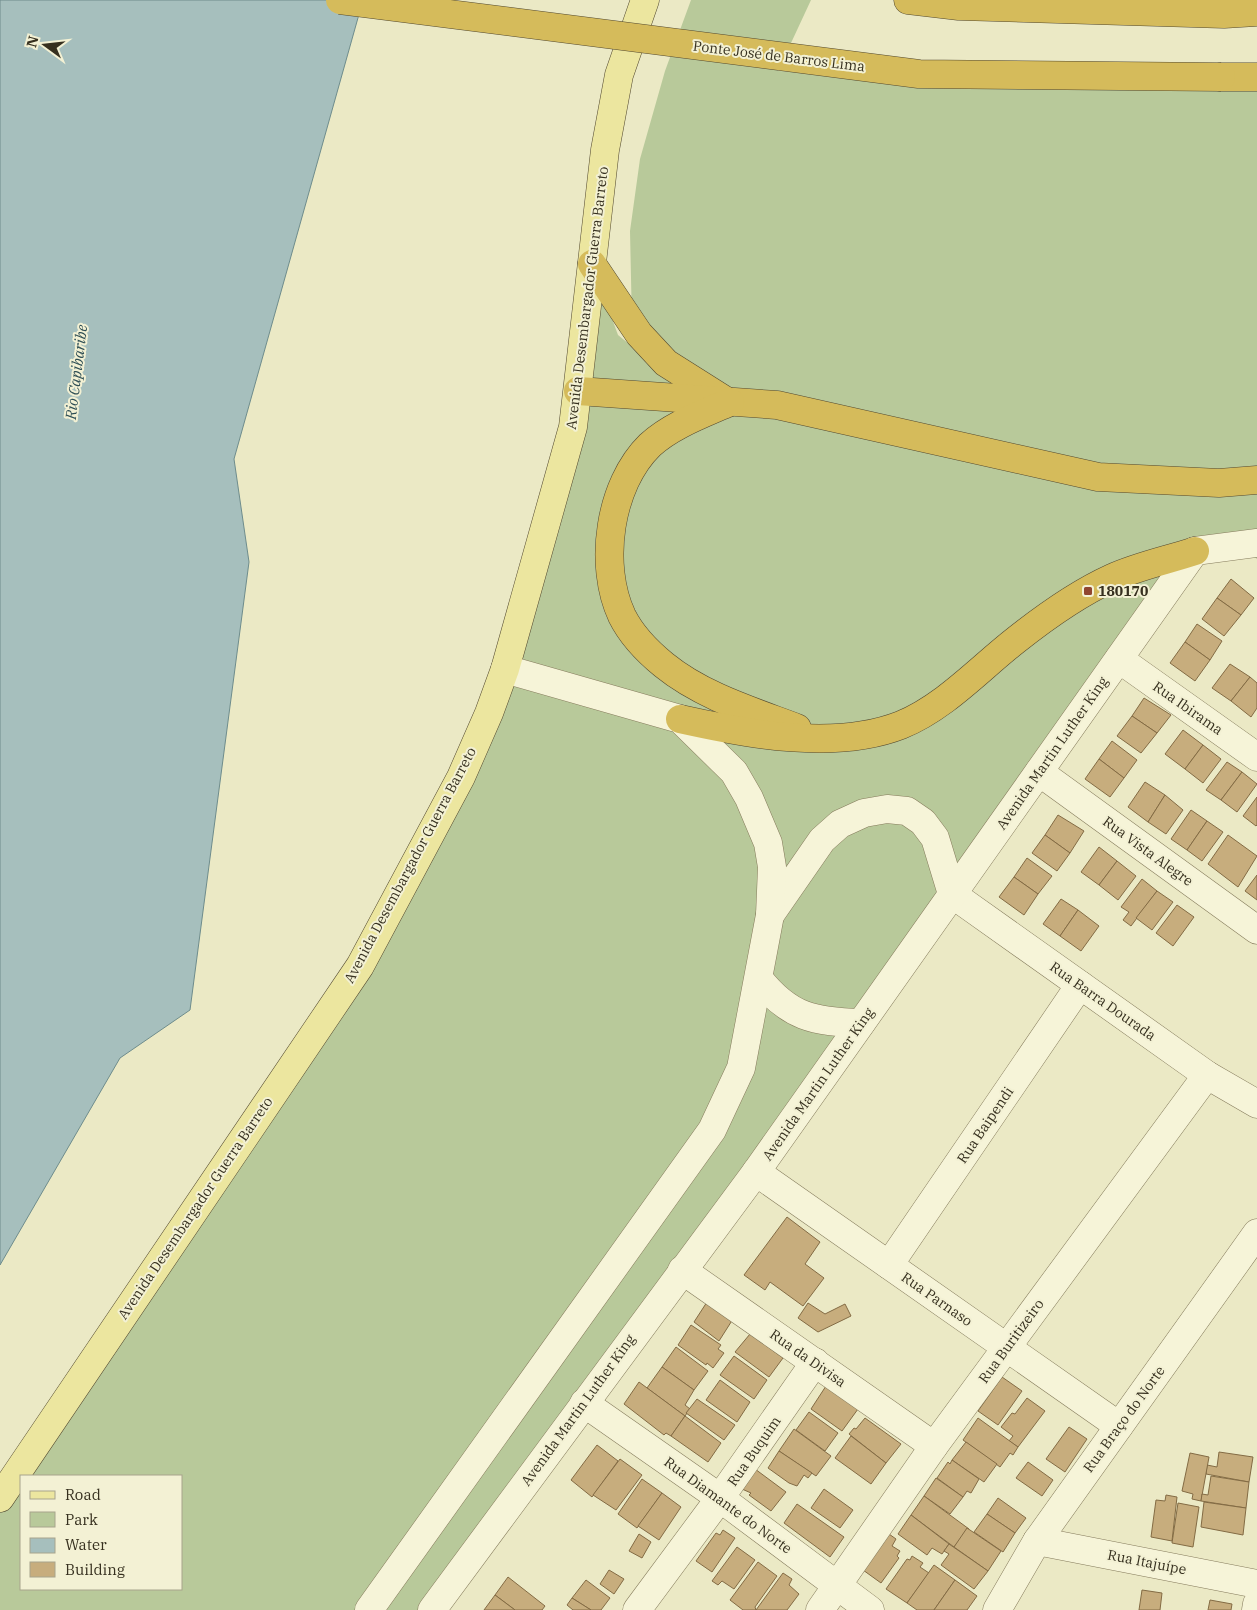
<svg xmlns="http://www.w3.org/2000/svg" width="1257" height="1610" viewBox="0 0 1257 1610" font-family="'IBM Plex Serif',serif">
<rect width="100%" height="100%" fill="#ebe9c5"/>
<path fill="#b8c99a" fill-rule="evenodd" d="M691 0H811L778 71 1257 84V474L1095 473 762 396 685 374 734 400 1098 477 1257 480V559L1238 544 1195 551 432 1610H0V1496L360 966 526 610 592 264 618 335 650 361 632 324 630 231 640 159 665 71ZM21 1476H181V1589H21Z"/>
<polygon fill="#a6bfbd" stroke="#6e8c8c" points="0,0 363,0 234,459 249,562 190,1010 120,1058 0,1265"/>
<g fill="#c7ad7d" stroke="#836b44">
<polygon points="1231,579 1254,598 1241,615 1217,598"/>
<polygon points="1217,598 1241,615 1224,636 1202,619"/>
<polygon points="1197,624 1222,641 1210,660 1185,642"/>
<polygon points="1185,642 1210,660 1195,681 1170,663"/>
<polygon points="1230,664 1250,677 1231,701 1212,688"/>
<polygon points="1250,677 1257,683 1257,708 1251,717 1231,701"/>
<polygon points="1144,698 1171,715 1157,733 1132,716"/>
<polygon points="1132,716 1157,733 1141,753 1117,736"/>
<polygon points="1183,730 1203,745 1185,769 1165,754"/>
<polygon points="1112,741 1137,760 1124,778 1099,759"/>
<polygon points="1203,745 1221,759 1203,783 1185,769"/>
<polygon points="1099,759 1124,778 1110,797 1085,779"/>
<polygon points="1227,762 1242,772 1221,800 1206,790"/>
<polygon points="1242,772 1257,784 1237,812 1221,800"/>
<polygon points="1145,782 1165,795 1148,822 1128,807"/>
<polygon points="1165,795 1183,810 1166,834 1148,822"/>
<polygon points="1257,797 1257,825 1256,826 1243,816"/>
<polygon points="1191,810 1207,821 1187,850 1171,839"/>
<polygon points="1058,815 1084,831 1070,853 1045,835"/>
<polygon points="1207,821 1223,832 1202,861 1187,850"/>
<polygon points="1045,835 1070,853 1057,871 1032,853"/>
<polygon points="1228,835 1257,856 1238,887 1208,864"/>
<polygon points="1099,847 1117,861 1099,885 1081,872"/>
<polygon points="1027,858 1052,876 1038,894 1014,877"/>
<polygon points="1117,861 1136,876 1118,900 1099,885"/>
<polygon points="1257,875 1257,900 1245,891"/>
<polygon points="1014,877 1038,894 1024,915 999,897"/>
<polygon points="1142,879 1157,891 1131,926 1123,920 1129,912 1121,907"/>
<polygon points="1157,891 1173,902 1152,930 1136,918"/>
<polygon points="1061,899 1078,910 1060,936 1043,924"/>
<polygon points="1177,905 1194,917 1173,946 1156,933"/>
<polygon points="1078,910 1099,926 1081,951 1060,936"/>
<polygon points="787,1217 820,1242 805,1264 824,1278 803,1306 770,1282 765,1290 744,1275"/>
<polygon points="707,1302 733,1319 719,1341 694,1322"/>
<polygon points="808,1303 825,1314 845,1304 851,1316 818,1332 798,1318"/>
<polygon points="691,1325 721,1345 718,1349 724,1353 713,1368 707,1363 706,1365 678,1345"/>
<polygon points="750,1334 783,1358 769,1377 735,1352"/>
<polygon points="676,1347 708,1371 694,1390 662,1367"/>
<polygon points="734,1356 767,1380 754,1399 720,1375"/>
<polygon points="662,1367 694,1390 685,1405 690,1409 685,1416 647,1388"/>
<polygon points="1002,1377 1022,1391 998,1425 978,1411"/>
<polygon points="720,1380 750,1402 737,1422 706,1400"/>
<polygon points="639,1382 685,1416 671,1436 666,1433 664,1435 624,1404"/>
<polygon points="826,1386 858,1409 842,1431 811,1409"/>
<polygon points="1027,1398 1045,1411 1018,1447 1009,1441 1013,1436 1001,1427 1012,1413 1015,1414"/>
<polygon points="697,1399 735,1425 724,1440 686,1413"/>
<polygon points="809,1412 838,1433 825,1451 796,1430"/>
<polygon points="685,1416 721,1443 708,1462 671,1436"/>
<polygon points="865,1418 901,1444 886,1463 849,1434 854,1428 856,1429"/>
<polygon points="978,1418 1018,1447 1013,1455 1010,1453 1000,1467 963,1440"/>
<polygon points="1069,1427 1087,1439 1065,1472 1046,1459"/>
<polygon points="794,1429 831,1456 816,1476 779,1451"/>
<polygon points="851,1436 886,1463 871,1484 835,1458"/>
<polygon points="966,1442 997,1464 984,1482 952,1460"/>
<polygon points="597,1445 618,1461 592,1497 571,1480"/>
<polygon points="779,1451 812,1473 808,1478 804,1475 797,1486 789,1483 768,1468"/>
<polygon points="1219,1452 1253,1457 1249,1482 1206,1474 1207,1465 1217,1467"/>
<polygon points="1190,1453 1209,1457 1201,1501 1192,1499 1193,1494 1182,1491"/>
<polygon points="620,1459 642,1475 616,1510 593,1495"/>
<polygon points="952,1460 979,1479 971,1493 967,1491 963,1497 937,1478 948,1462 950,1464"/>
<polygon points="1028,1462 1053,1480 1042,1496 1016,1478"/>
<polygon points="755,1469 786,1492 771,1511 749,1495 751,1493 742,1489"/>
<polygon points="1211,1476 1249,1482 1246,1508 1201,1501 1202,1494 1208,1495"/>
<polygon points="936,1478 963,1497 950,1514 924,1496"/>
<polygon points="642,1479 662,1493 637,1528 618,1514"/>
<polygon points="824,1489 853,1510 840,1528 811,1508"/>
<polygon points="662,1493 681,1507 659,1540 638,1526"/>
<polygon points="1166,1495 1177,1497 1172,1541 1151,1537 1156,1500 1165,1501"/>
<polygon points="924,1496 969,1529 954,1547 911,1515"/>
<polygon points="998,1498 1026,1518 1015,1533 987,1514"/>
<polygon points="1204,1502 1246,1508 1243,1535 1201,1527"/>
<polygon points="1178,1503 1199,1507 1193,1547 1172,1543"/>
<polygon points="797,1504 844,1537 830,1557 784,1523"/>
<polygon points="987,1514 1015,1533 1003,1552 974,1532"/>
<polygon points="911,1515 949,1544 942,1554 932,1548 927,1555 898,1534"/>
<polygon points="967,1528 1001,1551 988,1571 954,1547"/>
<polygon points="723,1530 735,1538 712,1572 696,1561 716,1533 720,1535"/>
<polygon points="639,1534 651,1542 642,1558 629,1551"/>
<polygon points="889,1534 896,1539 892,1546 900,1551 897,1556 899,1558 881,1583 863,1570"/>
<polygon points="949,1544 988,1571 974,1589 941,1565 949,1554 944,1551"/>
<polygon points="737,1547 755,1560 734,1589 722,1581 718,1585 712,1581"/>
<polygon points="912,1556 923,1563 920,1567 929,1573 907,1603 886,1589 907,1559 910,1560"/>
<polygon points="758,1562 777,1576 755,1607 756,1610 743,1610 730,1600"/>
<polygon points="934,1565 955,1580 934,1610 917,1610 907,1603"/>
<polygon points="609,1570 624,1579 614,1594 600,1584"/>
<polygon points="783,1573 792,1579 789,1585 799,1594 787,1610 756,1610"/>
<polygon points="508,1577 545,1606 542,1610 515,1610 495,1595"/>
<polygon points="586,1580 610,1598 601,1610 591,1610 572,1598"/>
<polygon points="955,1580 977,1596 967,1610 934,1610"/>
<polygon points="1142,1590 1162,1593 1160,1610 1139,1610"/>
<polygon points="495,1595 515,1610 484,1610"/>
<polygon points="572,1598 591,1610 573,1610 567,1605"/>
<polygon points="1210,1600 1232,1604 1231,1610 1208,1610"/>
</g>
<g fill="none" stroke-linecap="round" stroke-linejoin="round">
<g stroke="#857b5c" stroke-width="29">
<g id="minor">
<polyline points="1119,659 1257,757"/>
<polyline points="1039,772 1257,930"/>
<polyline points="770,915 822,840 840,824 864,813 887,809 907,811 923,822 935,838 952,894 1207,1075 1257,1104"/>
<path d="M759 979C789 1017 814 1022 861 1023"/>
<polyline points="756,1172 1119,1426"/>
<polyline points="889,1265 1080,985"/>
<polyline points="682,1270 934,1446"/>
<polyline points="584,1403 720,1498 870,1610"/>
<polyline points="1037,1541 1257,1584"/>
<polyline points="369,1610 712,1130 741,1068 770,915 772,867 768,843 749,798 734,772 680,719 505,669"/>
<polyline points="432,1610 756,1172 1195,551 1257,543"/>
<polyline points="637,1610 720,1498 815,1362"/>
<polyline points="820,1610 934,1446 1207,1075"/>
<polyline points="997,1610 1037,1541 1257,1233"/>
<polyline points="1256,1610 1257,1604"/>
</g>
</g>
<g stroke="#534930" stroke-width="29">
<polyline id="major" points="0,1498 360,966 461,777 489,713 505,669 573,427 605,150 619,75 645,0"/>
</g>
<g stroke="#534930" stroke-width="29">
<g id="highway">
<polyline points="908,0 959,6 1224,14 1257,12"/>
<polyline points="1221,77 1257,77"/>
<polyline points="592,264 639,334 666,363 723,399"/>
<polyline points="578,391 777,405 1098,477 1219,483 1257,480"/>
<path d="M730 402C703 414 672 425 650 445 609 485 598 565 622 616 631 634 648 652 664 665 702 696 752 711 797 728"/>
<path d="M680 719C747 734 835 751 901 725 945 707 980 668 1016 640 1045 617 1079 593 1112 578 1138 566 1168 560 1195 551"/>
</g>
</g>
<use href="#minor" stroke="#f6f4d8" stroke-width="28"/>
<use href="#major" stroke="#ece69f" stroke-width="28"/>
<use href="#highway" stroke="#d5bb5b" stroke-width="28"/>
<g stroke="#534930" stroke-width="29" stroke-linecap="butt">
<polyline id="highway-bridge" points="340,0 919,74 1221,77"/>
</g>
<use href="#highway-bridge" stroke="#d5bb5b" stroke-width="28"/>
</g>
<rect fill="#904630" stroke="#f3f1d4" stroke-width="2" x="1083" y="586" width="10" height="10" rx="2.5"/>
<g text-anchor="middle" dominant-baseline="central" stroke-width="4" stroke-linejoin="round" paint-order="stroke">
<g font-size="14" fill="#36301f" stroke="#f3f1d4">
<text transform="translate(779 56) rotate(7)">Ponte José de Barros Lima</text>
<text transform="translate(587 298) rotate(-83)">Avenida Desembargador Guerra Barreto</text>
<text transform="translate(1188 708) rotate(35)">Rua Ibirama</text>
<text transform="translate(1052 753) rotate(-55)">Avenida Martin Luther King</text>
<text transform="translate(1148 851) rotate(36)">Rua Vista Alegre</text>
<text transform="translate(410 865) rotate(-62)">Avenida Desembargador Guerra Barreto</text>
<text transform="translate(1103 1001) rotate(35)">Rua Barra Dourada</text>
<text transform="translate(818 1084) rotate(-55)">Avenida Martin Luther King</text>
<text transform="translate(985 1125) rotate(-56)">Rua Baipendi</text>
<text transform="translate(195 1208) rotate(-56)">Avenida Desembargador Guerra Barreto</text>
<text transform="translate(937 1299) rotate(35)">Rua Parnaso</text>
<text transform="translate(1011 1341) rotate(-54)">Rua Buritizeiro</text>
<text transform="translate(808 1358) rotate(35)">Rua da Divisa</text>
<text transform="translate(578 1410) rotate(-54)">Avenida Martin Luther King</text>
<text transform="translate(1124 1419) rotate(-54)">Rua Braço do Norte</text>
<text transform="translate(754 1451) rotate(-55)">Rua Buquim</text>
<text transform="translate(728 1505) rotate(36)">Rua Diamante do Norte</text>
<text transform="translate(1147 1562) rotate(11)">Rua Itajuípe</text>
</g>
<g font-size="14" font-weight="bold" fill="#36301f" stroke="#f3f1d4" text-anchor="start">
<text x="1098" y="591">180170</text>
</g>
<g font-size="15" font-style="italic" fill="#2f4f55" stroke="#f3f1d4">
<text transform="translate(76 372) rotate(-83)">Rio Capibaribe</text>
</g>
</g>
<rect x="20" y="1475" width="162" height="115" fill="#f3f1d4" stroke="#a7a48c"/>
<rect x="30" y="1491" width="25" height="8" fill="#ece69f" stroke="#a7a48c"/>
<text x="65" y="1500" font-size="15" fill="#36301f">Road</text>
<rect x="30" y="1512" width="25" height="15" fill="#b8c99a" stroke="#a7a48c"/>
<text x="65" y="1525" font-size="15" fill="#36301f">Park</text>
<rect x="30" y="1538" width="25" height="15" fill="#a6bfbd" stroke="#a7a48c"/>
<text x="65" y="1550" font-size="15" fill="#36301f">Water</text>
<rect x="30" y="1562" width="25" height="15" fill="#c7ad7d" stroke="#a7a48c"/>
<text x="65" y="1575" font-size="15" fill="#36301f">Building</text>
<g transform="translate(45 45) rotate(285)" stroke="#f3f1d4" stroke-width="4" paint-order="stroke">
<path d="M0-4L9 19L0 12L-9 19Z" fill="#36301f"/>
<text y="-8" font-size="14" font-weight="bold" text-anchor="middle" fill="#36301f">N</text>
</g>
</svg>
